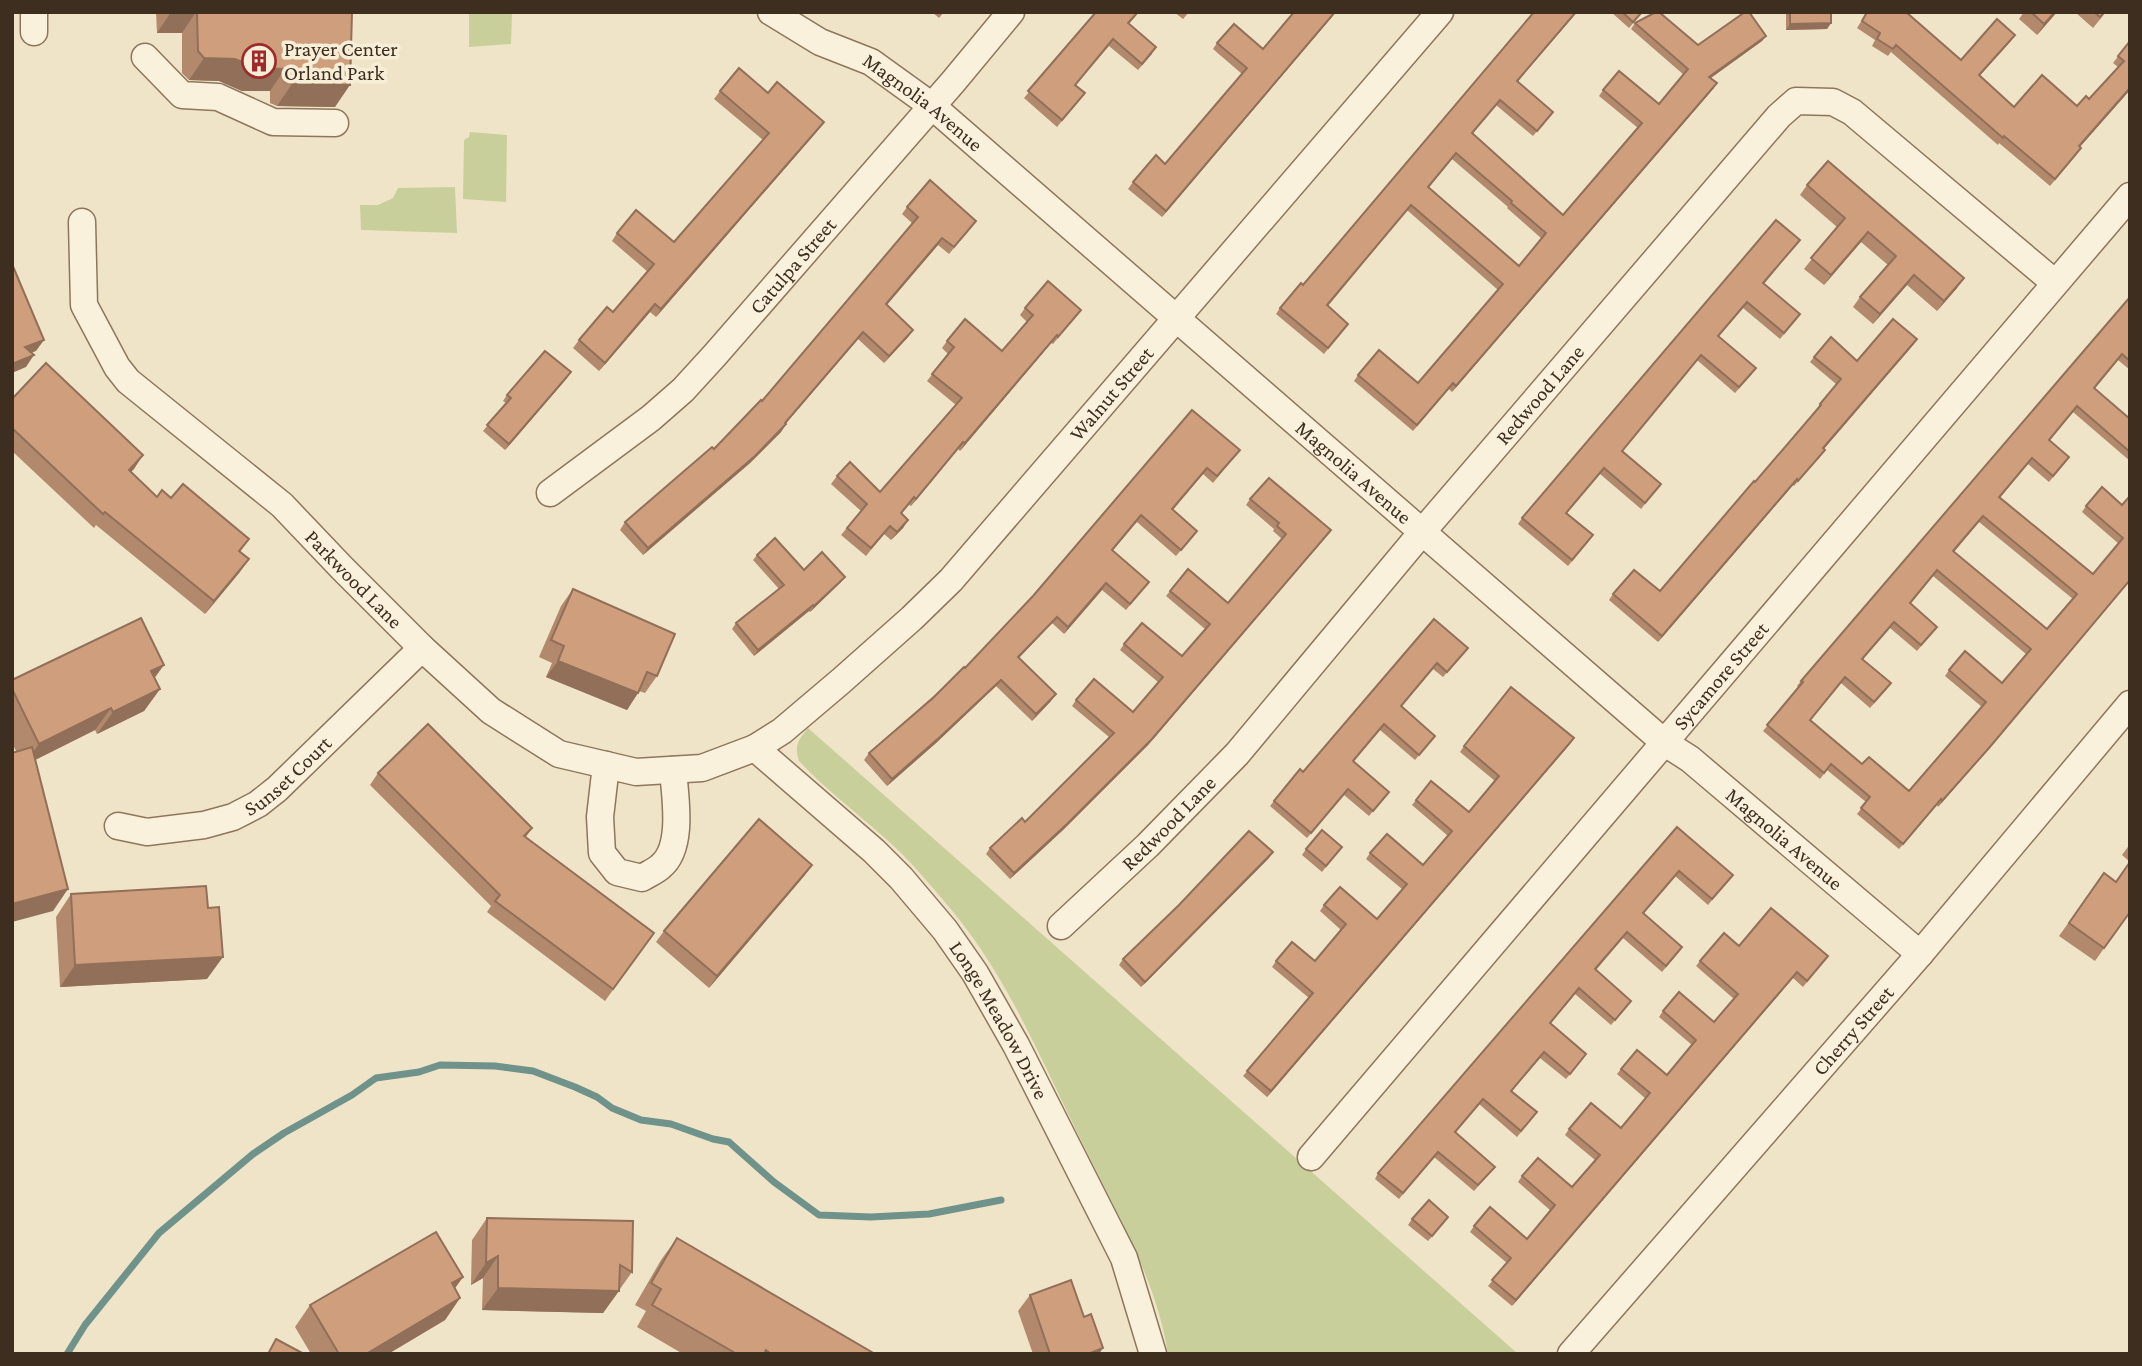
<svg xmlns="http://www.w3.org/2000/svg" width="2142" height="1366" viewBox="0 0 2142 1366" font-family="'Crimson Pro',serif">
<rect width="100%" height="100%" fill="#f0e4c8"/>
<g fill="#c9cf9b">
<polygon points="469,12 512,12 511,44 469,47"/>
<polygon points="470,132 507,135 506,202 463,199 464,140 469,137"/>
<polygon points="455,187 457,233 361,230 360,205 378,205 393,198 398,188"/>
<path d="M808 728 1517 1353 1168 1354C1156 1276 1112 1205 1078 1134 1041 1059 1008 979 954 913 933 888 911 861 886 839 857 813 826 790 799 761 794 745 798 741 808 728Z"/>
</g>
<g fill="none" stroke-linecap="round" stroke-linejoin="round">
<polyline stroke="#6f938a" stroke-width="7" points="67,1354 85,1325 159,1233 253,1154 284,1133 352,1095 376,1078 419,1072 440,1065 495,1066 533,1071 575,1087 597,1097 612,1108 641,1120 671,1124 713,1139 729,1142 774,1182 819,1215 871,1217 929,1214 1001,1200"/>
<g stroke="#8d765c" stroke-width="29">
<g id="minor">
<path id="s1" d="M771 12 820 42 871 62 932 106 1665 743 1690 759 1920 954"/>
<polyline points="34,32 34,12"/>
<polyline points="145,57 182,95 218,97 273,122 335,123"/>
<path id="s2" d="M82 222 84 305 117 367 128 381 282 505 342 568 422 648 491 711 559 754 636 772 702 768 755 748 782 731 841 681 912 618 951 580 1440 12"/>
<path id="s3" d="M550 493 651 418 683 390 715 355 953 82 1011 12"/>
<path id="s4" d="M755 748 874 851 901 878 945 930 975 973 1016 1045 1124 1258 1153 1354"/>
<path d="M606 765 600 817 602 853 617 872 642 878C648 874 656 871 661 866 684 847 675 796 673 770"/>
<path id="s5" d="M118 826 147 832 204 825 233 817 258 804 277 789 422 648"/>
<path id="s6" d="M1061 926 1148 845 1237 754 1423 531 1779 116 1796 101 1833 102 1852 112 2055 283"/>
<path id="s7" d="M1311 1157 2130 196"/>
<path id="s8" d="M1571 1354 1920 954 2130 704"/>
</g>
</g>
<use href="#minor" stroke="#faf1dc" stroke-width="26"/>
</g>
<g fill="#b2896c" fill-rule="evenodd">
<polygon points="156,12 352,12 335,107 277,106 270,103 270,91 242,91 219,81 189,80 182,73 182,33 157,33"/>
<polygon points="932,12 944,12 939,18"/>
<polygon points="1096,12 1139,12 1129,24 1152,54 1138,70 1109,46 1075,85 1085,93 1057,127 1024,98"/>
<polygon points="1174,12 1189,12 1183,19"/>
<polygon points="1294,12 1336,12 1162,217 1128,189 1133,182 1165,164 1242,74 1213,49 1217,43 1263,49"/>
<path d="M1534 12H1577L1517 81 1553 112 1533 136 1496 105 1472 134 1563 215 1638 128 1599 96 1603 90 1659 104 1684 75 1631 29 1635 23 1698 45 1766 36 1762 41 1711 78 1717 83 1713 89 1452 392 1449 389 1413 431 1354 381 1358 375 1418 383 1498 290 1407 210 1328 306 1344 329 1324 354 1276 314 1280 308 1303 285ZM1452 159 1508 207 1507 208 1542 239 1519 266 1429 187Z"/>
<polygon points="1611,12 1643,12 1629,28"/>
<polygon points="1786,12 1831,12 1831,23 1827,29 1786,30"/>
<polygon points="1867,12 1961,60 2015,35 1979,76 2014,107 2077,106 2089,99 2118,67 2113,63 2130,41 2130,90 2080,147 2076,155 2050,186 1999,143 1998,145 1891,52 1888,56 1872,46 1875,40 1857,28"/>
<polygon points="2024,12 2057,12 2037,35 2019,19"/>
<polygon points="2075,12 2106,12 2093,28"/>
<polygon points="720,91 768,93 818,130 656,317 650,312 599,371 573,348 579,340 613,312 648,272 612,241 617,233 674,242 763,140 714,99"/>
<polygon points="1807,185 1957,288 1937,311 1907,285 1873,324 1853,307 1860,297 1888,265 1861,242 1824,285 1804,269 1837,227 1800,195"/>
<polygon points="907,207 971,228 949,254 938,245 887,305 913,330 908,337 884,363 858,339 785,424 786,424 781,432 750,463 643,555 620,530 625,522 714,449 762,401 913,224 902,214"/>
<polygon points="1800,240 1764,284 1796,320 1780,339 1743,308 1718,337 1752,374 1735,393 1697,360 1622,451 1661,484 1641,509 1600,474 1567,513 1589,541 1568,566 1518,524 1522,518"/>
<path d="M2130 297V370L2118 360 2094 389 2130 419V461L2073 412 2049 440 2065 463 2049 482 2028 464 2000 498 2093 574 2119 544 2082 512 2086 506 2122 505 2130 581 1985 753 1938 807 1937 805 1899 849 1857 814 1866 802 1827 770 1820 779 1763 731 1799 688 1797 686 1801 681ZM1979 522 2073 599 2047 629 1954 552ZM1933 576 2026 654 2002 683 1949 670 1945 676 1982 707 1909 791 1862 764 1810 720 1841 683 1870 708 1887 689 1863 659 1890 628 1917 651 1933 632 1910 603Z"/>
<polygon points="1025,308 1081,310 1053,344 1051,343 960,451 958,449 911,506 909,505 901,514 908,520 903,528 891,540 884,534 866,556 841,535 861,511 831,484 837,476 880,492 956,405 927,381 948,354 942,348 947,341 1002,351 1027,322 1020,315"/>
<polygon points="1913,345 1824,449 1825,450 1821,455 1794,486 1793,485 1658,642 1609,600 1613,594 1660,591 1755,482 1816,410 1820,404 1836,384 1810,362 1814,357 1857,361"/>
<polygon points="567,378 505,450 483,431 506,403 503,401 507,395"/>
<polygon points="12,399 143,455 131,472 157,497 171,498 249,539 240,552 249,559 239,573 205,614 96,525 94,528 12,451"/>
<polygon points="1192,410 1240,450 1213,483 1203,474 1173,510 1192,537 1176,556 1137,522 1112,551 1149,582 1126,610 1102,590 1064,634 1052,623 1019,658 1051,701 1032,721 996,686 936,743 887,786 864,760 869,753 965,668 1033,596"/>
<polygon points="1250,499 1331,530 1148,745 1063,830 1010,879 986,854 990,848 1025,822 1109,737 1072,706 1076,700 1133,712 1158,682 1120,650 1124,644 1182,656 1205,629 1166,596 1170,591 1228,603 1282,539 1273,531 1274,529 1246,505"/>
<polygon points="757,555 841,582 810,612 809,611 754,656 732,629 736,623 779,589 753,560"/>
<polygon points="573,589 657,676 645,693 639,691 627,710 546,677 552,663 539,657 561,606"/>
<polygon points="1434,619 1464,653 1443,677 1433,669 1401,706 1435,736 1415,760 1380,730 1353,761 1389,792 1369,816 1344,795 1307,838 1270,806 1274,801 1303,772"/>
<polygon points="154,678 160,689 144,711 97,734 95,730 35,760 53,911 16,751 12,743 12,680"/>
<polygon points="1570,744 1267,1097 1243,1076 1309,998 1272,967 1276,961 1315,961 1341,930 1320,911 1324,905 1377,919 1402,889 1366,859 1370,853 1423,865 1448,836 1412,805 1416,800 1469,812 1495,781 1460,752 1464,746"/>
<polygon points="378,773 532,828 526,837 654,933 605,1001 487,912 491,906 370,785"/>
<polygon points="1677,827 1733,875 1708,905 1675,876 1643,914 1682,947 1678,953 1662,972 1623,938 1596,970 1627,1006 1611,1025 1575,994 1550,1024 1582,1060 1566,1079 1540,1058 1512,1091 1537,1112 1517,1137 1479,1104 1455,1132 1495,1167 1491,1172 1474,1191 1434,1157 1399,1199 1375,1179 1378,1173"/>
<polygon points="2130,844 2130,862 2122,855"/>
<polygon points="1342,847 1322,872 1302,855 1306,849"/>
<polygon points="1269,858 1141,987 1119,965 1123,959"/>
<polygon points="812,865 804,876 709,988 656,942 664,931"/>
<polygon points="2104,873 2116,882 2130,912 2095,961 2059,936"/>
<polygon points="71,894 207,979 60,987 56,917"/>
<polygon points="1739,946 1828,956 1803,987 1793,978 1512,1306 1488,1286 1507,1263 1470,1232 1474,1226 1527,1239 1551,1211 1518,1182 1522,1176 1572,1187 1595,1160 1565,1135 1569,1129 1621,1128 1646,1099 1617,1074 1621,1069 1667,1075 1692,1045 1659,1017 1663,1011 1714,1022 1734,999 1696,966 1700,961"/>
<polygon points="487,1218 633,1221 632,1272 603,1313 482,1310 483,1278 471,1285 472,1240"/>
<polygon points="1412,1219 1444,1223 1428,1241 1408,1225"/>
<polygon points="677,1238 875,1354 683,1354 637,1327 646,1311 635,1305 661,1260"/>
<polygon points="463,1277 455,1288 460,1298 445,1320 388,1354 311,1354 295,1327 310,1305"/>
<polygon points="1030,1295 1084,1317 1099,1354 1033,1354 1018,1311"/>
</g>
<g fill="#916f58">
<polygon points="171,12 196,12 182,33 157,33"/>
<polygon points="1335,12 1336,12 1162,217 1166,211"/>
<polygon points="1576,12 1577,12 1513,87 1517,81"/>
<polygon points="2055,12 2057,12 2037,35 2044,24"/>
<polygon points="1831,23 1827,29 1786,30 1790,24"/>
<polygon points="2015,35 2010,42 1974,82 1979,75"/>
<polygon points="1766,36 1762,41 1705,82 1709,77"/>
<polygon points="204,58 235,59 285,69 270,91 242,91 219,81 189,80"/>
<polygon points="1717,83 1713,89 1452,392 1456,386"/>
<polygon points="292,84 350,85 335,107 277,106"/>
<polygon points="2130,88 2130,90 2074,153 2079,146"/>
<polygon points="824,122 818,130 656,317 661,309"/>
<polygon points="1868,232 1861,242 1824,285 1831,275"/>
<polygon points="942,238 938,245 881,311 886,304"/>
<polygon points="1914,275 1907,285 1873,324 1880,314"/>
<polygon points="1964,278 1957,288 1937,311 1944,301"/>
<polygon points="655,304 650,312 599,371 605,363"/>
<polygon points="913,330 908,337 884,363 889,356"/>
<polygon points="863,332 858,339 780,430 785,423"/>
<polygon points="1057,335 1051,343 960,451 965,443"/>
<polygon points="1917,339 1913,345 1819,454 1823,448"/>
<polygon points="44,340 36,351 17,358 25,347"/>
<polygon points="34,355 26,367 12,373 12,364"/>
<polygon points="571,372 567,378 505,450 509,444"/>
<polygon points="786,424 781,432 750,463 643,555 648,548"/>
<polygon points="963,442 958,449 911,506 916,499"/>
<polygon points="143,455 134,469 119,484 129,470"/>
<polygon points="1797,479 1793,485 1658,642 1662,636"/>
<polygon points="908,520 903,528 891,540 897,532"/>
<polygon points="1331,530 1148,745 1063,830 1010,879 1014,873"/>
<polygon points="249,559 239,573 205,614 214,601"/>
<polygon points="845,577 841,582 810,612 814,606"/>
<polygon points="2130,580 1985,753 1938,807 1942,801"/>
<polygon points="1106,583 1102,590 1064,634 1068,627"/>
<polygon points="813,605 809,611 754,656 758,650"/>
<polygon points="1057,617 1052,623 1013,664 1018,657"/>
<polygon points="558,661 638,693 627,710 546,677"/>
<polygon points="164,665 148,687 151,671"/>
<polygon points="1001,680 996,686 936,743 887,786 892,779"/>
<polygon points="160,689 144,711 97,734 113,712"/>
<polygon points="1056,694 1051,701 1032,721 1036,714"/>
<polygon points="111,708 95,730 23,766 39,744"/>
<polygon points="1574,738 1570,744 1267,1097 1271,1091"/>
<polygon points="1273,852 1269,858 1141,987 1145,982"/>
<polygon points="812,865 804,876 709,988 717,976"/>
<polygon points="68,889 53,911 12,922 12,904"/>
<polygon points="223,957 207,979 60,987 75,965"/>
<polygon points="1797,972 1793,978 1512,1306 1516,1300"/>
<polygon points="498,1256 483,1278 471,1285 486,1263"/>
<polygon points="463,1277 447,1299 452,1283"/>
<polygon points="498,1288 619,1291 603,1313 482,1310"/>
<polygon points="460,1298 445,1320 388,1354 366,1354"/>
<polygon points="1103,1348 1099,1354 1088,1354"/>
</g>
<g fill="#cf9f7d" stroke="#916f58" stroke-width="2" fill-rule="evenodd">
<polygon points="197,12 352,12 350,85 292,84 285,81 285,69 257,68 235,59 204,58 198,51"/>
<polygon points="1096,12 1138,12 1128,23 1156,47 1142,64 1113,39 1075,85 1085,93 1062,120 1028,91"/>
<polygon points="1294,12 1335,12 1166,211 1133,182 1156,155 1165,164 1247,68 1217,43 1234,24 1263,49"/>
<path d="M1534 12H1576L1517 81 1553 112 1537 131 1500 100 1472 133 1563 215 1642 123 1603 90 1619 71 1659 104 1688 69 1635 23 1656 12H1659L1698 45 1745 12H1749L1766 36 1709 77 1717 83 1456 386 1453 383 1417 425 1358 375 1379 350 1418 383 1503 284 1411 205 1327 305 1348 324 1328 348 1280 308 1301 283 1303 285ZM1456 153 1512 201 1511 203 1546 233 1519 266 1428 187Z"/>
<polygon points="1622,12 1642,12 1633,22"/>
<polygon points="1790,12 1831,12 1831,23 1790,24"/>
<polygon points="1867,12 1906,12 1961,60 1997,19 2015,35 1979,75 2014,107 2042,75 2077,106 2086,96 2089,99 2124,61 2118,56 2130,41 2130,88 2079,146 2081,148 2055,179 2004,136 2003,138 1896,45 1893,49 1877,39 1880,33 1862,21"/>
<polygon points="2031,12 2055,12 2044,24"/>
<polygon points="2094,12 2104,12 2100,17"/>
<polygon points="739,68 768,93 777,82 824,122 661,309 655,304 605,363 579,340 607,307 613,312 654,264 617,233 636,210 674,242 769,133 720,91"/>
<polygon points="1828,161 1964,278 1944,301 1914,275 1880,314 1860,297 1896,256 1868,232 1831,275 1811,258 1845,218 1807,185"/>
<polygon points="930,180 976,221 954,247 942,238 886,304 913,330 889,356 863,332 785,423 786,424 755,456 648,548 625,522 712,447 714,449 761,400 762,401 918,217 907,207"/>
<polygon points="1776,220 1800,240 1763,283 1800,314 1784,333 1747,302 1718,336 1756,368 1739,387 1701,355 1622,451 1661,484 1645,503 1604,468 1566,513 1593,535 1572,560 1522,518"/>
<polygon points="12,264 44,340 25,347 34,355 12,364"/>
<polygon points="1048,281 1081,310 1058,337 1057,335 965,443 963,442 916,499 914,497 901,513 908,520 897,532 890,526 871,548 847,528 867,504 837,476 850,462 880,492 962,398 932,374 954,347 947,341 965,319 1002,351 1033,315 1025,308"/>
<path d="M2130 297V361L2122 354 2094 388 2130 419V452L2077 406 2049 440 2069 457 2053 476 2032 458 1999 497 2093 574 2123 538 2086 506 2102 487 2122 505 2130 496V580L1989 748 1942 801 1941 799 1903 844 1861 808 1870 797 1831 764 1824 773 1767 725 1803 682 1801 681ZM1983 516 2077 594 2047 629 1953 551ZM1937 570 2031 649 2002 683 1965 651 1949 670 1986 702 1909 791 1869 757 1862 764 1810 720 1845 677 1874 702 1891 683 1862 659 1894 622 1921 645 1937 627 1910 603Z"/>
<polygon points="1893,319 1917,339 1823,448 1825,450 1798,481 1797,479 1662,636 1613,594 1634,570 1660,591 1754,481 1755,482 1821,405 1820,404 1841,379 1814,357 1831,337 1857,361"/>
<polygon points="545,351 571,372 509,444 487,425 511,398 507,395"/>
<polygon points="46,363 143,455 129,470 157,497 162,490 171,498 183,484 249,539 239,551 249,559 214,601 105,512 103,514 12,428 12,399"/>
<polygon points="1192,410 1240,450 1217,476 1207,468 1172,509 1197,531 1181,550 1141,515 1112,550 1149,582 1130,604 1106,583 1068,627 1057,617 1018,657 1056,694 1036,714 1001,680 941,736 892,779 869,753 933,698 964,667 965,668 1033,596"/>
<polygon points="1269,478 1331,530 1152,739 1067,824 1014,873 990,848 1022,818 1025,822 1114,733 1076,700 1094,679 1133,712 1163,677 1124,644 1142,623 1182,656 1210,624 1170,591 1188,569 1228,603 1286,534 1277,526 1279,523 1250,499"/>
<polygon points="775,538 804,570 822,552 845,577 814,606 813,605 758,650 736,623 784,585 757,555"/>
<polygon points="573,589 675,634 657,676 647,672 638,693 558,661 564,646 551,640"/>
<polygon points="141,618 164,665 151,671 160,689 113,712 111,708 39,744 12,689 12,680"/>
<polygon points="1434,619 1468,648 1447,672 1437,663 1401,706 1435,736 1419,755 1384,724 1353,761 1389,792 1373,811 1348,789 1311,833 1274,801 1300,769 1303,772"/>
<polygon points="1511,687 1574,738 1271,1091 1247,1071 1313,993 1276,961 1292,942 1315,961 1346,924 1324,905 1340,887 1377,919 1407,884 1370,853 1387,834 1423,865 1452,831 1416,800 1431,781 1469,812 1499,776 1464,746"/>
<polygon points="428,724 532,828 524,836 654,933 613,989 495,901 500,895 378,773"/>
<polygon points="32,747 68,889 12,904 12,753"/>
<polygon points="759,819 812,865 717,976 664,931"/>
<polygon points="1677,827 1733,875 1712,899 1679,871 1643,913 1682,947 1666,966 1627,932 1595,969 1631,1001 1615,1020 1579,988 1550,1023 1586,1054 1570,1074 1544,1052 1511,1091 1537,1112 1521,1131 1483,1099 1455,1132 1495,1167 1478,1185 1438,1152 1403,1193 1378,1173"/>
<polygon points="1322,830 1342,847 1326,866 1306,849"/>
<polygon points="1249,831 1273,852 1145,982 1123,959 1179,905"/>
<polygon points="2130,862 2130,912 2104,948 2069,923 2104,873 2116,882"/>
<polygon points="206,886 208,908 219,907 223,957 75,965 71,894"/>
<polygon points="1771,908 1828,956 1807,981 1797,972 1516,1300 1492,1280 1511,1258 1474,1226 1490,1207 1527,1239 1555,1205 1522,1176 1538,1158 1572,1187 1600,1155 1569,1129 1591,1103 1621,1128 1650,1093 1621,1069 1637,1050 1667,1075 1696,1040 1663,1011 1679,992 1714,1022 1738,994 1700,961 1724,933 1739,946"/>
<polygon points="1429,1200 1448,1217 1432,1236 1412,1219"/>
<polygon points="487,1218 633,1221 632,1272 620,1265 619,1291 498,1288 498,1256 486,1263"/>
<polygon points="436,1232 463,1277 452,1283 460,1298 366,1354 339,1354 310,1305"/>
<polygon points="677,1238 875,1354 771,1354 766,1350 764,1354 737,1354 652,1305 661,1289 651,1283"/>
<polygon points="1071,1280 1084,1317 1091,1314 1103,1348 1088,1354 1050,1354 1030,1295"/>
<polygon points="276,1339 304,1354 268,1354"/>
</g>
<defs>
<g id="building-ring" transform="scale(1.75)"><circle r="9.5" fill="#f7eed8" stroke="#9e2a2b" stroke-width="1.5"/><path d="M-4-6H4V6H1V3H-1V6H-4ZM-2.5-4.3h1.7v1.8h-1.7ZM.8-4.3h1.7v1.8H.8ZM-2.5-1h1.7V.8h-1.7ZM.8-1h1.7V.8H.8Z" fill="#9e2a2b"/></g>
</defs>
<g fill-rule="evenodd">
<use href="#building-ring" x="259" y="61"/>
</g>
<g text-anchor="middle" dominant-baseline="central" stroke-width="7" stroke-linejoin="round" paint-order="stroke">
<g font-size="21" fill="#3d2e20" stroke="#f7eed8" text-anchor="start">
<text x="284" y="49">Prayer Center<tspan x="284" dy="24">Orland Park</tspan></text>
</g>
<g font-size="21" fill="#3d2e20" stroke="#f7eed8">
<text stroke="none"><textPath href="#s1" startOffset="178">Magnolia Avenue</textPath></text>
<text stroke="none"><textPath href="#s3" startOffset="334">Catulpa Street</textPath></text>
<text stroke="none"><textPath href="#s2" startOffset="1449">Walnut Street</textPath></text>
<text stroke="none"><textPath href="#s6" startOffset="716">Redwood Lane</textPath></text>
<text stroke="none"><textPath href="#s1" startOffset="746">Magnolia Avenue</textPath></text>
<text stroke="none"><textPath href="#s2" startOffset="472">Parkwood Lane</textPath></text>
<text stroke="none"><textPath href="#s7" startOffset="632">Sycamore Street</textPath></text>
<text stroke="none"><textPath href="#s5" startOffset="186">Sunset Court</textPath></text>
<text stroke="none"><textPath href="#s6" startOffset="149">Redwood Lane</textPath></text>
<text stroke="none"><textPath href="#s1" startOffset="1312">Magnolia Avenue</textPath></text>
<text stroke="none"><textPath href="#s4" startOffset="369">Longe Meadow Drive</textPath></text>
<text stroke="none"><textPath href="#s8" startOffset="429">Cherry Street</textPath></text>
</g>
</g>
<rect width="2142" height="1366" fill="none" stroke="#3d2e20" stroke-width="28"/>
</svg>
